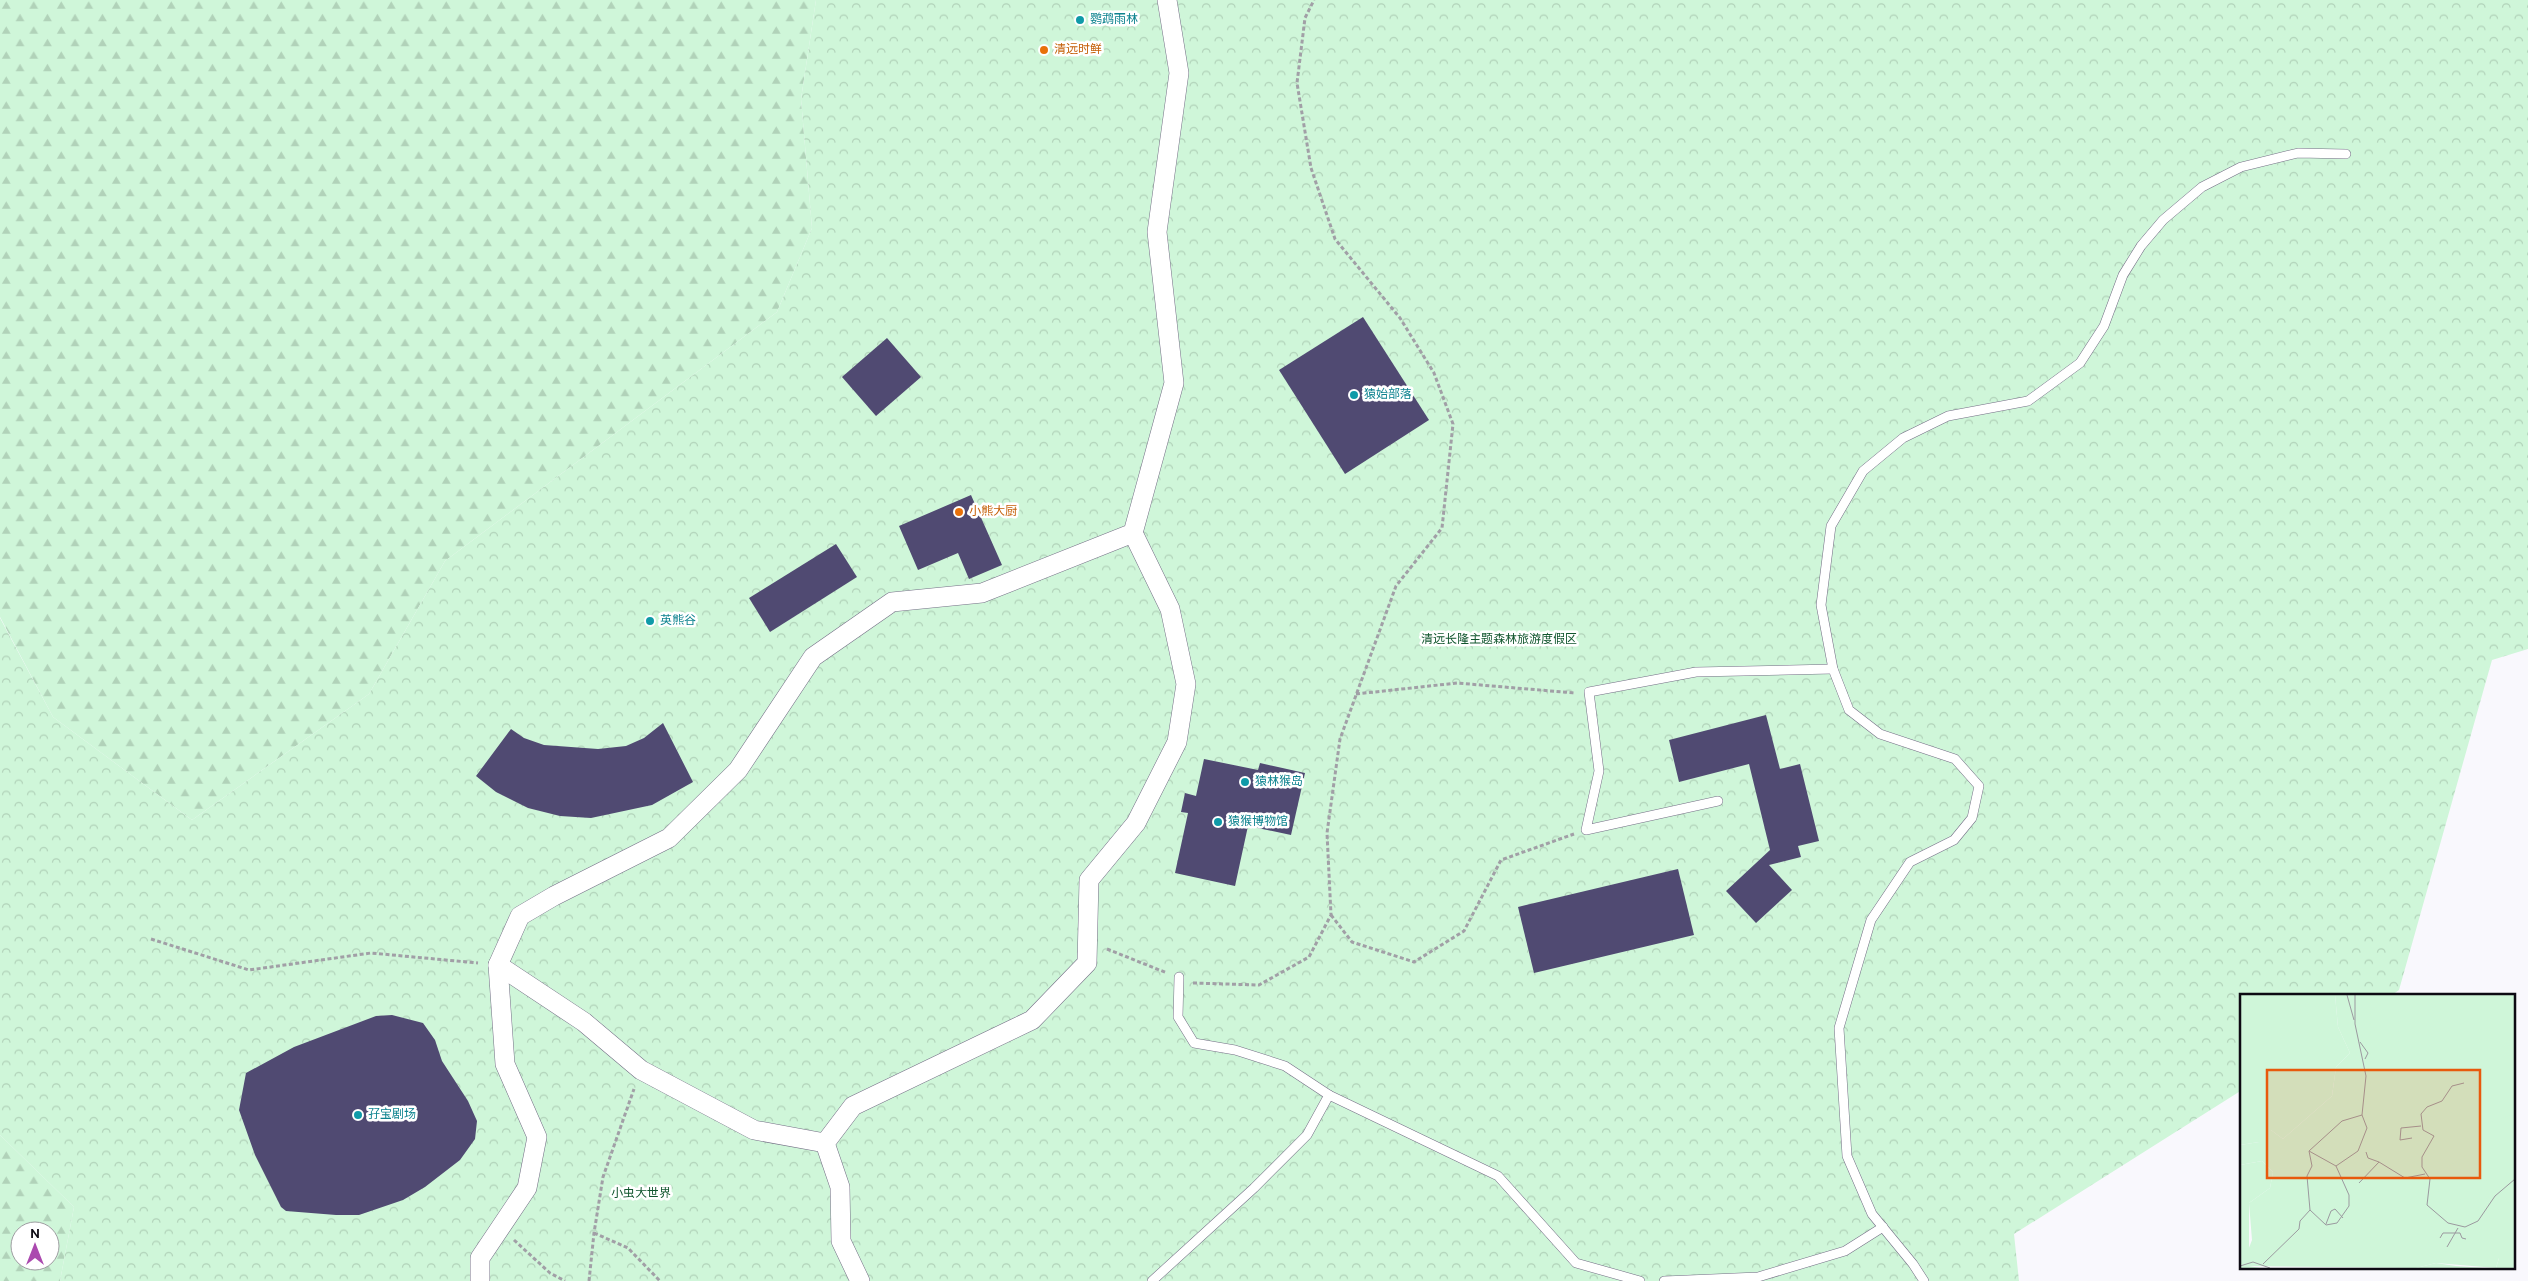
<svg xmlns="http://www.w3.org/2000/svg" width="2528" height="1281" viewBox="0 0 2528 1281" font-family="Overpass,'Noto Sans SC',sans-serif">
<defs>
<pattern id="forest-firs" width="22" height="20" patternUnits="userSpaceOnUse" patternTransform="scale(1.25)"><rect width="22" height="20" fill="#cff6d9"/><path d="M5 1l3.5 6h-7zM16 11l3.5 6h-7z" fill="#b1d2b9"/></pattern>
<pattern id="park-crowns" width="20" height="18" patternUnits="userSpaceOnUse" patternTransform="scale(1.25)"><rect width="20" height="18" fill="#cff6d9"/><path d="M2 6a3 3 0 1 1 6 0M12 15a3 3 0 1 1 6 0" fill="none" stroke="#b1d2b9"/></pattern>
</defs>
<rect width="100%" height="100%" fill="#f9f8fd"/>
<g fill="url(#forest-firs)" fill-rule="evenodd">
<polygon points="0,0 816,0 801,99 812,228 777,312 445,561 369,694 192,820 53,717 0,617"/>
<path d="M0 1135 74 1207 60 1281H0ZM20 1231H50V1261H20Z"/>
</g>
<polygon fill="url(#park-crowns)" points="816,0 2528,0 2528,649 2492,660 2399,990 2392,995 2242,995 2242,1090 2014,1234 2019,1281 60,1281 74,1207 0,1135 0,618 53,717 192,820 369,694 445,561 777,312 812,228 801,99"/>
<g fill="#504a72">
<polygon points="1363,317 1429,420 1345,474 1279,370"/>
<polygon points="887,338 921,377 876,416 842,377"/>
<polygon points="971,495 1002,565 969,579 958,553 918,570 899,526"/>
<polygon points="836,544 857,577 770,632 749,598"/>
<polygon points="1766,715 1780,769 1800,764 1819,841 1798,846 1801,857 1769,865 1792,890 1756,923 1726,891 1770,850 1749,764 1679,782 1669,740"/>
<polygon points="663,723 693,782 652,805 591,818 560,816 528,808 496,792 476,776 511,729 524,738 544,745 598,749 626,746 644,738"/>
<polygon points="1204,759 1258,770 1260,763 1305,773 1291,835 1248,826 1235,886 1175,873 1188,813 1181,812 1185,793 1196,796"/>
<polygon points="1678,869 1694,935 1534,973 1518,907"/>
<polygon points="392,1015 423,1023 435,1040 442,1061 468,1101 477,1121 475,1139 460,1160 425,1187 403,1200 359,1215 336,1215 286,1211 281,1207 255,1155 239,1110 246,1073 294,1047 376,1016"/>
</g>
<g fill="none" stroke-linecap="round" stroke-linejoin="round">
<g stroke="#736e85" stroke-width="10">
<g id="lane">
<polyline points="1718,801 1586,830 1599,771 1589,692 1696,672 1833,669"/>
<polyline points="1179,977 1178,1017 1194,1043 1235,1050 1285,1066 1329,1095"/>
<polyline points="1152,1281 1254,1188 1307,1135 1329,1095 1498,1176 1576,1263 1640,1281"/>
<polyline points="1664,1281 1758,1277 1845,1251 1883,1227"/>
<polyline points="1924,1281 1913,1264 1872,1214 1847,1156 1839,1028 1871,920 1910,862 1954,840 1972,818 1979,786 1955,759 1880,734 1849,710 1833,669 1821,605 1831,526 1863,471 1903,438 1948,416 2028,401 2080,363 2104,326 2123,275 2141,246 2163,220 2202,187 2241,167 2298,153 2346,154"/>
</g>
</g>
<g stroke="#736e85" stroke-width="20">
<g id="street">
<polyline points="498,965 584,1022 641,1070 754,1130 825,1143"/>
<polyline points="480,1281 480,1258 527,1188 537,1137 505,1064 498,965 520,916 554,896 669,838 738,770 813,657 892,602 982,593 1133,533 1174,383 1157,232 1179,73 1167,0"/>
<polyline points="860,1281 841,1241 840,1187 825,1143 853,1106 1032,1020 1087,963 1089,880 1136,823 1177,742 1186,684 1170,609 1133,533"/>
</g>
</g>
<g stroke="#a19fa6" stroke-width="3" stroke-dasharray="4 2.5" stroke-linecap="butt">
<polyline points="1356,694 1457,683 1575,693"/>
<polyline points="1331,915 1352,942 1414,962 1464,931 1501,860 1574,834"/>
<polyline points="151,939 249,970 371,953 478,963"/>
<polyline points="1107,949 1167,973"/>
<polyline points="1193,983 1259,985 1309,957 1331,915 1327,833 1340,739 1396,586 1442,528 1453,424 1434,373 1400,318 1335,239 1311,168 1297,83 1305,18 1314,0"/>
<polyline points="594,1233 628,1248 660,1281"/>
<polyline points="514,1240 550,1273 565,1281"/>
<polyline points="589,1281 594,1233 603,1177 634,1089"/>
</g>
<use href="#lane" stroke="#fff" stroke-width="9"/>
<use href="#street" stroke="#fff" stroke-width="19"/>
</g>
<g fill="#0f9aa8" stroke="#fff" stroke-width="2">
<circle cx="1080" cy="20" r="5"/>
<circle cx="1354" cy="395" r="5"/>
<circle cx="650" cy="621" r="5"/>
<circle cx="1245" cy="782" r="5"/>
<circle cx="1218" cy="822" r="5"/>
<circle cx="358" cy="1115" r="5"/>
</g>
<g fill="#e8710a" stroke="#fff" stroke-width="2">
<circle cx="1044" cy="50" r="5"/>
<circle cx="959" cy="512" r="5"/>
</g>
<g text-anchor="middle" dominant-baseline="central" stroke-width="5" stroke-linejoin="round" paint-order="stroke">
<g font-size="12" fill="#0d838f" stroke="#fff" text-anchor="start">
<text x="1090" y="20">鹦鹉雨林</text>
<text x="1364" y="395">猿始部落</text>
<text x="660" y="621">英熊谷</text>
<text x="1255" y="782">猿林猴岛</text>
<text x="1228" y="822">猿猴博物馆</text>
<text x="368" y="1115">孖宝剧场</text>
</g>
<g font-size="12" fill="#c56008" stroke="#fff" text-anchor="start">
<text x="1054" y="50">清远时鲜</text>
<text x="969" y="512">小熊大厨</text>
</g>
<g font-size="12" fill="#11562e" stroke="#fff">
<text x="1499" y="640">清远长隆主题森林旅游度假区</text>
<text x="641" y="1194">小虫大世界</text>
</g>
</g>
<g transform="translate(2240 994)">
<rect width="275" height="275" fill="#f9f8fd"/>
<path d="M0 1H95L98 33 110 59 96 73 92 102 43 145 31 136 19 148 0 151ZM275 1V274H256L259 264 222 228 100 175ZM22 167 33 178 30 194 9 209V272L20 274H0V171ZM196 269 216 272 245 274H176Z" fill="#cff6d9"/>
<path d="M95 1H275V120L237 132 229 159 197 180 200 213 230 222 259 192 275 220V251L259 264 256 274 196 269 176 274 9 272 7 259 12 246 9 209 30 194 33 178 22 167 0 171V151L19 148 17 130 27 128 31 136 43 145 92 102 96 73 110 59 98 33Z" fill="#cff6d9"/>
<path fill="none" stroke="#9b999f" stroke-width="1" d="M107 1 114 26M115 1V30L126 82 122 121 102 127 69 157 72 172 67 182 70 216 86 231 97 229 109 212V201L96 172 118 157 127 134 122 121M120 48 128 59 125 65M224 89 212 92 202 107 187 113 181 120 183 136 194 142 182 163V173L190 185 187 211 208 229 225 233 238 227 255 202 275 185M172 144 160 146 161 134 181 132M69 157 96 172M126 158 128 164 139 168M119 189 139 168 165 184 185 180M86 230 91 217 95 215 103 224M200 244 203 239H220L222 244 226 245M207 253 218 234M23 270 59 235 60 227 70 216M0 272 13 268 30 274"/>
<path fill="#e8590c" fill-opacity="0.15" stroke="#e8590c" stroke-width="2.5" d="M27 76H240V184H27Z"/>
<rect width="275" height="275" fill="none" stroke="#0d0a13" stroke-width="2.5"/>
</g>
<g transform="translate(35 1246)"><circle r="24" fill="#ffffff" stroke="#9e9da1"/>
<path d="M0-4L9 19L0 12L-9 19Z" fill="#ab49af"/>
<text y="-8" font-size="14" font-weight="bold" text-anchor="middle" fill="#0d0a13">N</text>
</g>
</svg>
